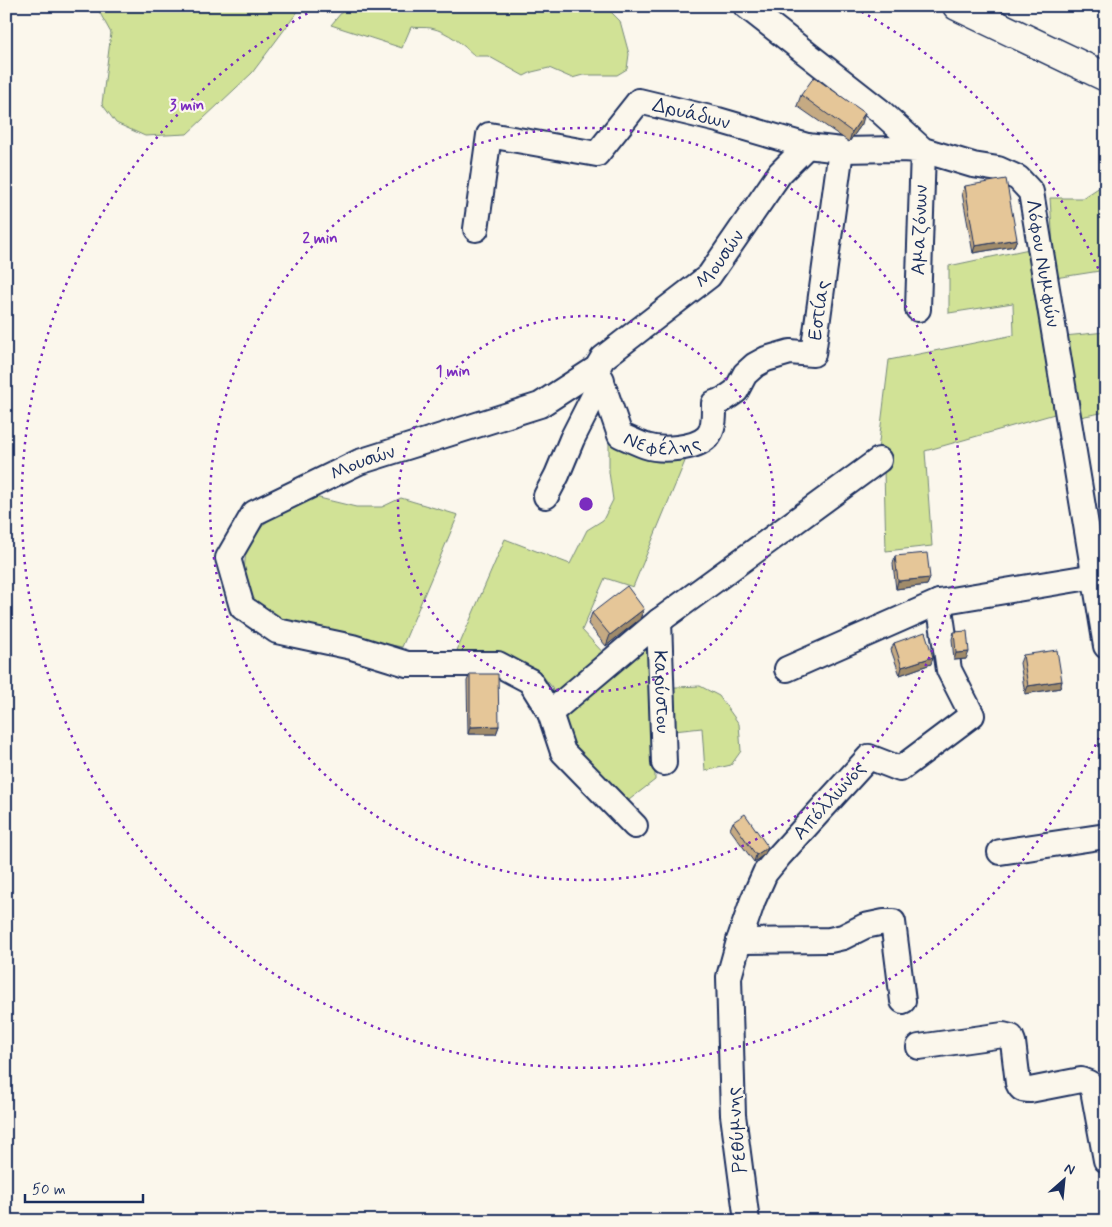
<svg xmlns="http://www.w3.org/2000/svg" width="1112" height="1227" viewBox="0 0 1112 1227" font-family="Mynerve,sans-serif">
<rect width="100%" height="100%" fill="#fbf7ec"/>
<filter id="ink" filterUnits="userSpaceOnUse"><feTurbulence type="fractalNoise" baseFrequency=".02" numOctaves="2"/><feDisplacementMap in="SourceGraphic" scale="10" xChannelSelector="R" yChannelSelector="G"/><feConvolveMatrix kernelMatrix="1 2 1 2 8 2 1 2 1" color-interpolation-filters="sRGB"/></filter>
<g filter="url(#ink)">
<g fill="#d1e296" stroke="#76887a">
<polygon points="96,6 302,6 252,73 187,134 145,136 116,123 102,104 111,33"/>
<path d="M347 6H605L620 21 629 54 627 69 617 75H583L572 78 549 68 532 72 524 76 488 56H475C462 44 449 32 431 28 425 27 417 28 411 27L402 48 331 25Z"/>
<polygon points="1106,183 1106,270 1055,278 1050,198 1083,198"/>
<polygon points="1029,249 1058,413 925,451 932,546 886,551 884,470 878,450 889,360 1014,335 1013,303 949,313 949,266"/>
<polygon points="1106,332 1106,412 1080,417 1064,336"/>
<polygon points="609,439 688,454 633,587 605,578 582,630 607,657 652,637 654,688 700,686 719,696 739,724 741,751 731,765 705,771 702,728 655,733 655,780 625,803 589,769 569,739 552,687 537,669 490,651 455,655 505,539 570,564 587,530 603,520 613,500 609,472"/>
<polygon points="315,497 356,507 382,507 401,498 458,515 402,647 302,628 267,617 249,600 244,572 246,549 264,524 283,510"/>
</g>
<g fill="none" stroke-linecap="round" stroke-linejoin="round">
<g stroke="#1b2f5e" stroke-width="28">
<g id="minor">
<path id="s1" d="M746 6 880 111 923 150 973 165 998 169 1018 178 1031 192 1106 646"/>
<path id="s2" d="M476 229 489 135 597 154 639 101 718 120 807 146 841 150 899 149 923 150 918 309"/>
<path id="s3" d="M597 368 620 435C629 439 637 443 646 446 661 451 695 449 707 437 715 429 714 414 714 403L723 400 736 391 745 374 755 365 766 359 790 352 813 354 841 150"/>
<polyline points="546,496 557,475 572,439 602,380"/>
<path id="s4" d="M659 621 664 763"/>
<polyline points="787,669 939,602 1095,576"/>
<polyline points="550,713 659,621 879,460"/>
<path id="s5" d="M635 826 563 752 550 713 530 681 498 664H407L352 647 277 631 242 607 228 558 254 513 359 462 540 405 597 368 603 358 709 276 780 173 807 146"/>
<polyline points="1000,852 1106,836"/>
<polyline points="739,941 830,940 843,937 865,926 884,922 893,922 903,1001"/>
<path d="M919 1047 1003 1035 1011 1037 1013 1042 1018 1083C1021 1090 1023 1090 1030 1090L1081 1080 1089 1083 1093 1090 1106 1160"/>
<path id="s6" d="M747 1221 733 1115 729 977 739 941 753 900 765 873 779 856 869 757 900 769 972 715 949 670 939 602"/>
</g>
</g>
<g stroke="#1b2f5e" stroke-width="31">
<polyline id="major" points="957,6 1106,77"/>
</g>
<use href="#minor" stroke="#fbf7ec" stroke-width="24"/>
<use href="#major" stroke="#fbf7ec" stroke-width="28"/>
</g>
<g fill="#c5aa83" stroke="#1b2f5e">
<polygon points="801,95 862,124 849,142 797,106"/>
<polygon points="965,186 1017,239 1014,246 973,253 962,193"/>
<polygon points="895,556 930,578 927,585 896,589 893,564"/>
<polygon points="644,609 640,619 606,646 588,624 592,613"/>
<polygon points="954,632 966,659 954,660 952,639"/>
<polygon points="894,643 931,664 900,675 891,650"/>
<polygon points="1023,655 1062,681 1060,688 1025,694 1020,663"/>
<polygon points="470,674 499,726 496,734 468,734 467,681"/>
<polygon points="733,822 765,854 754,862 730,829"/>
</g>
<g fill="#a08b6a" stroke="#1b2f5e">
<polygon points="865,113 862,124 849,142 852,132"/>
<polygon points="1017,239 1014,246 973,253 975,246"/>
<polygon points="930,578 927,585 896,589 898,581"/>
<polygon points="644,609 640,619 606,646 610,635"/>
<polygon points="969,652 966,659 954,660 956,653"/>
<polygon points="933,657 931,664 900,675 902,667"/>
<polygon points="1062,681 1060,688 1025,694 1028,686"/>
<polygon points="499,726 496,734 468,734 470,727"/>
<polygon points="768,847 765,854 754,862 756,855"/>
</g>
<g fill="#e5c698" stroke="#1b2f5e">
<polygon points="814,77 865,113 852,132 801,95"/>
<polygon points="1006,179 1017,239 975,246 965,186"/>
<polygon points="927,553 930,578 898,581 895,556"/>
<polygon points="627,586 644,609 610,635 592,613"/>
<polygon points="967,631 969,652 956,653 954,632"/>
<polygon points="925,632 933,657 902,667 894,643"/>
<polygon points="1057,650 1062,681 1028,686 1023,655"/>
<polygon points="470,674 498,674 499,726 470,727"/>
<polygon points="745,814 768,847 756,855 733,822"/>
</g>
</g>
<g fill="none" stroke="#7b2cbf" stroke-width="2.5" stroke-dasharray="2.5 5">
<circle cx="586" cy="504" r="188"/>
<circle cx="586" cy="504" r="376"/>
<path d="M1105 724A564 564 0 1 1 317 8M855 8A564 564 0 0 1 1105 284"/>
</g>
<g text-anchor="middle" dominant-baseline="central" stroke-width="4.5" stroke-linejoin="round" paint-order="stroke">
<g font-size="20" fill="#1b2f5e" stroke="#fbf7ec">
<text stroke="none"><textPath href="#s2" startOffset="326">Δρυάδων</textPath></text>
<text transform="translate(920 230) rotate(-88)">Αμαζόνων</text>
<text stroke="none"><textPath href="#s5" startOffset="1129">Μουσών</textPath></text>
<text stroke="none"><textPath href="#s1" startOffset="419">Λόφου Νυμφών</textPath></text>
<text stroke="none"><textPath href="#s3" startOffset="361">Εστίας</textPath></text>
<text stroke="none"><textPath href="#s3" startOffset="115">Νεφέλης</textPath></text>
<text stroke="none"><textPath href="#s5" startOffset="709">Μουσών</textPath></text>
<text stroke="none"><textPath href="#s4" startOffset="71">Καρύστου</textPath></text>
<text stroke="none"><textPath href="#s6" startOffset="452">Απόλλωνος</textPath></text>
<text transform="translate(737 1130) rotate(-95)">Ρεθύμνης</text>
</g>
</g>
<circle cx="586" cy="504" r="8" fill="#7b2cbf" stroke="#fbf7ec" stroke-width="2.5"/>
<g font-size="15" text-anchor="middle" font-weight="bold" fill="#7b2cbf" stroke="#fbf7ec" stroke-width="4.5" stroke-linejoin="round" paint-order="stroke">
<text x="187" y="110">3 min</text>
<text x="320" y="243">2 min</text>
<text x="453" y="376">1 min</text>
</g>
<rect width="1112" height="1227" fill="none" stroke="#fbf7ec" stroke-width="25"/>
<rect x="12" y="12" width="1087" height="1202" fill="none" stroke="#1b2f5e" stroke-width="2" filter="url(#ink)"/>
<g transform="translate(1064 1180) rotate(27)" stroke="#fbf7ec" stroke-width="4" paint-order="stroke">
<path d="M0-4L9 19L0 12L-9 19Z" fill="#1b2f5e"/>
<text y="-8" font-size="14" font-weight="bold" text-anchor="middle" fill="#1b2f5e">N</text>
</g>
<path d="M25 1194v8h118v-8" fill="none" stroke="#1b2f5e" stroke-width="2.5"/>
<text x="32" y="1194" font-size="15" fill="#1b2f5e" stroke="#fbf7ec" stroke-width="4" paint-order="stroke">50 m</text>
</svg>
